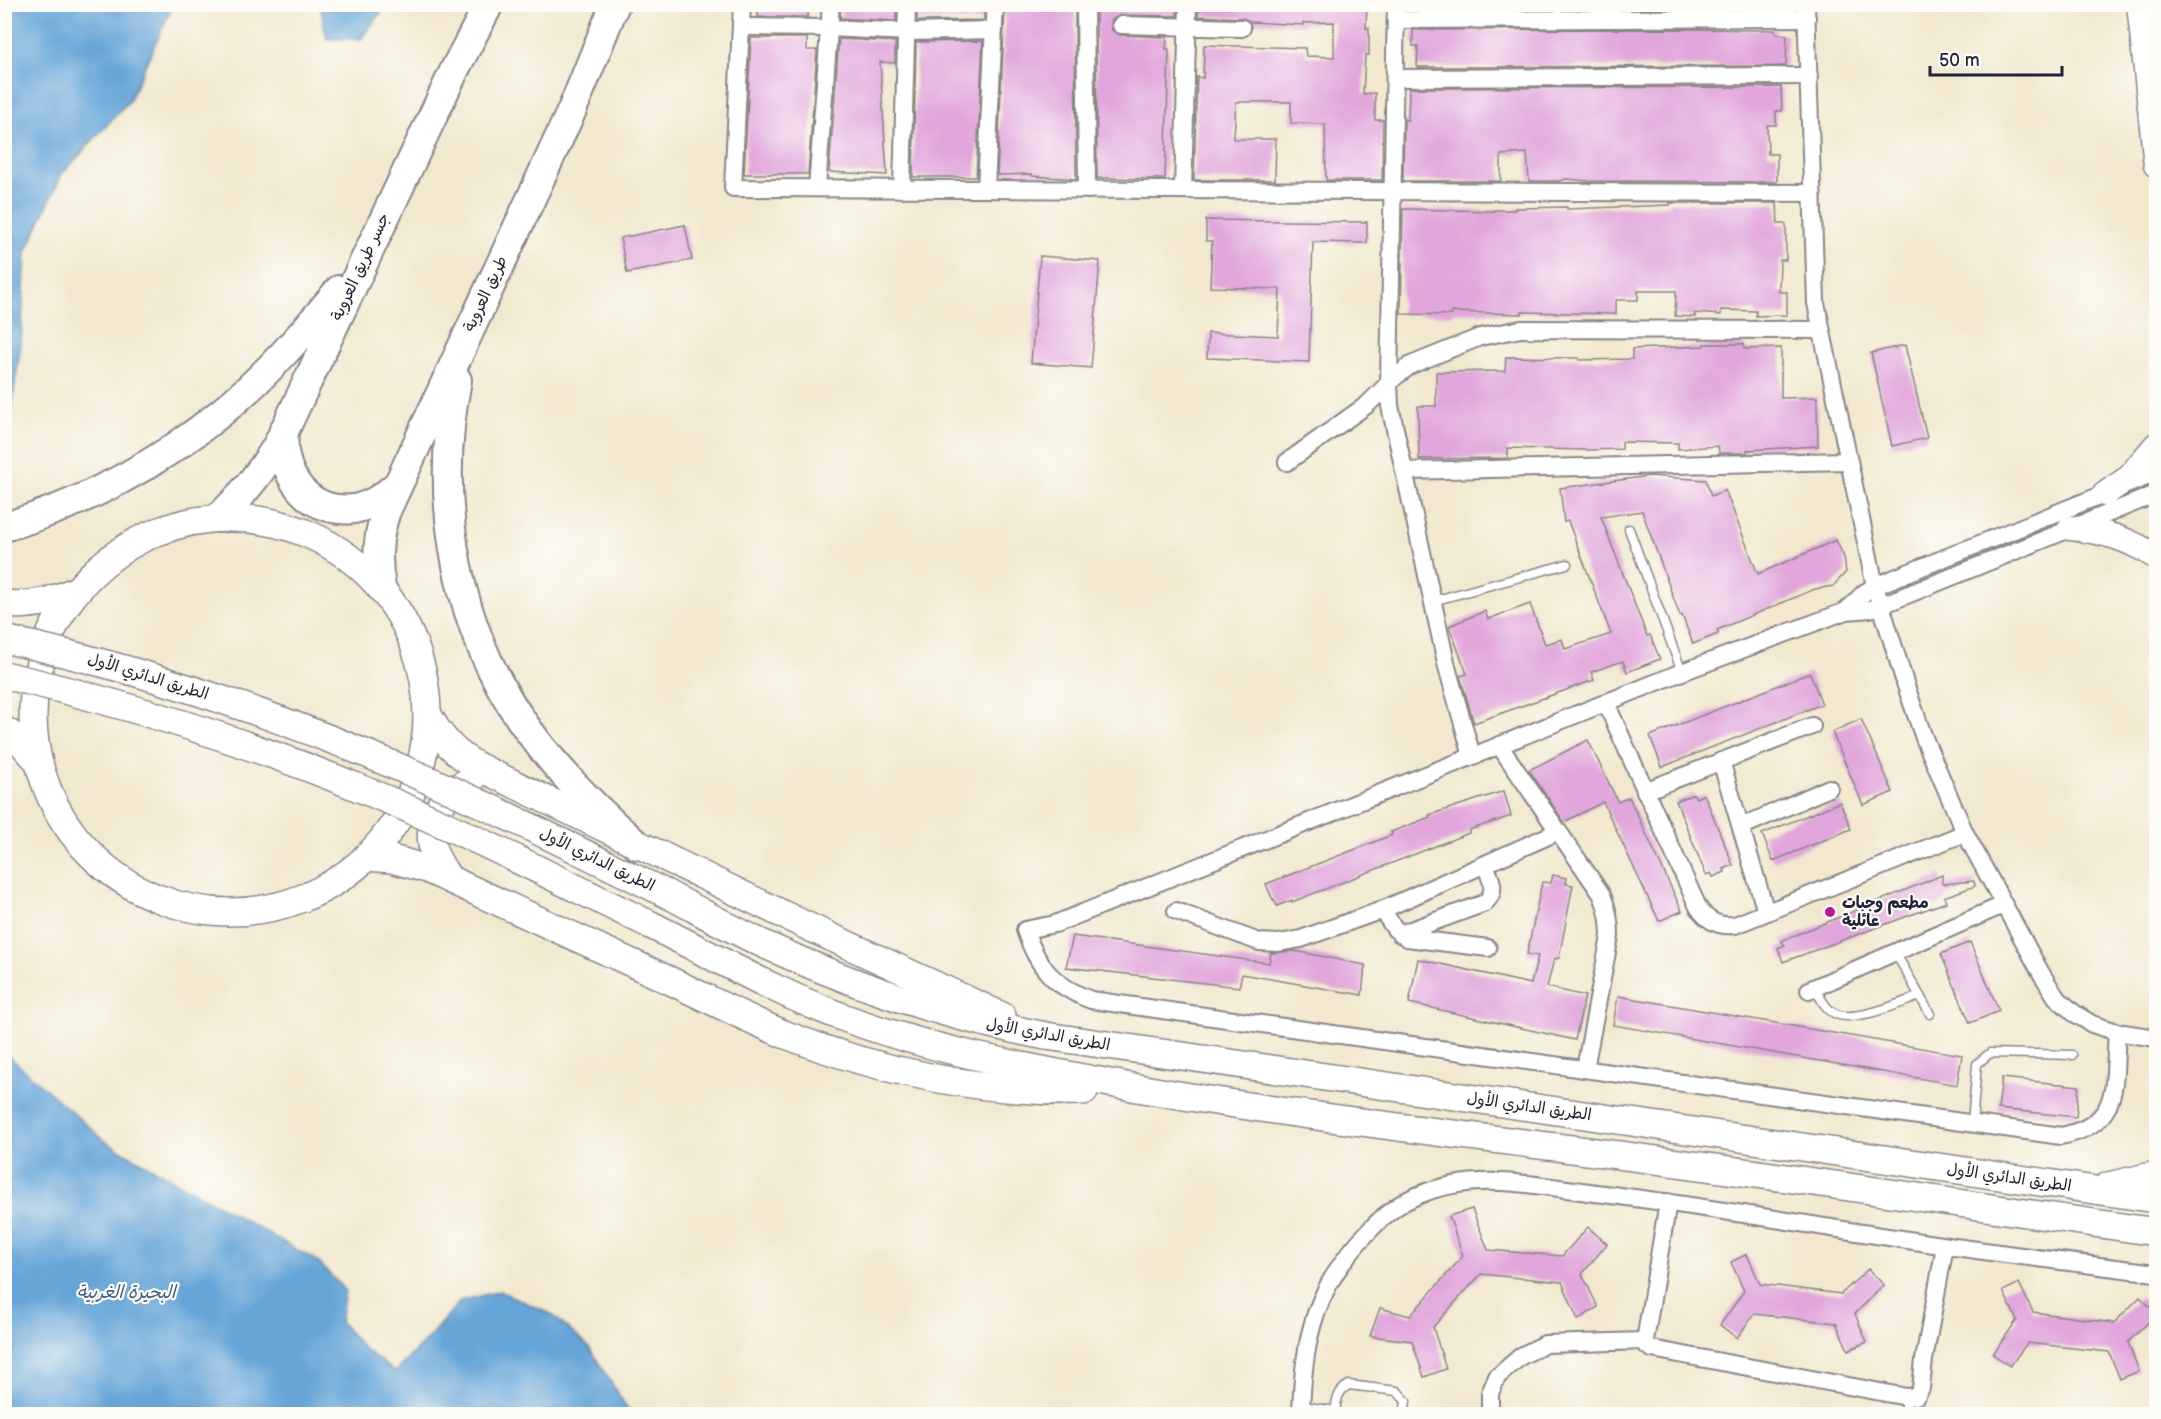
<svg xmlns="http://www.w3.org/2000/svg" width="2161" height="1419" viewBox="0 0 2161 1419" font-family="'Balsamiq Sans','Playpen Sans Arabic',sans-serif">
<rect width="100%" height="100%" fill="#fdfcf7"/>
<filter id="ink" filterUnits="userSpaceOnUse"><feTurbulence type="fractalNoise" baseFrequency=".0167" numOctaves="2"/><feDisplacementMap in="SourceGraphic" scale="12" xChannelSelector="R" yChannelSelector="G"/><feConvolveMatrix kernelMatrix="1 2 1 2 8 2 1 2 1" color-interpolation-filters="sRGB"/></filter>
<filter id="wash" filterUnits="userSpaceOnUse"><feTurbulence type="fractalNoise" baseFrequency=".008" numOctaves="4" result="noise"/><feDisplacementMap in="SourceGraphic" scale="24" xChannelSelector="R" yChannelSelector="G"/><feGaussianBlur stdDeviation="1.35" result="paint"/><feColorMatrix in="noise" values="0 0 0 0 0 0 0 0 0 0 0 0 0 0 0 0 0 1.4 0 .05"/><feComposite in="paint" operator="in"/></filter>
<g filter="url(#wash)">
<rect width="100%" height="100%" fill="#f1e8cf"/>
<g fill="#66a5d8" stroke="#44648a" stroke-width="1.5">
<polygon points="5,4 173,5 129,101 62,174 26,252 21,343 11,411 5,413"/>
<polygon points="320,5 320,4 386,5 361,39 327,39"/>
<polygon points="5,1053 106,1142 317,1261 345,1290 340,1322 363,1348 395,1372 430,1336 460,1301 500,1291 551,1314 588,1346 631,1414 5,1414"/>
</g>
<g id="blocks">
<g fill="#e1a6db">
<rect x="758" y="4" width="50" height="13"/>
<polygon points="841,4 896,4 896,21 840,18"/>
<polygon points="917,4 980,4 980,8 984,7 984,20 917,21"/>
<polygon points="1044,4 1075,4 1076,179 1032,176 1032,174 997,175 1005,7"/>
<polygon points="1096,4 1177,4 1177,16 1121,15 1112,19 1111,24 1112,30 1120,35 1167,37 1166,49 1169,49 1165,179 1097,178"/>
<polygon points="1198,4 1367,4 1366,28 1369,28 1369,55 1365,55 1363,94 1375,93 1375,120 1383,120 1382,180 1326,180 1325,124 1291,123 1291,102 1236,102 1234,139 1276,139 1275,180 1194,180 1197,77 1203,78 1204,45 1305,48 1306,56 1334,57 1334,22 1303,23 1304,25 1250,22 1242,18 1198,16"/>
<polygon points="1415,4 1677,4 1677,8 1414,9"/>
<polygon points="1678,29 1775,30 1776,34 1787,35 1786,66 1417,67 1418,46 1413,46 1413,30"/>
<polygon points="751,38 807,38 807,50 817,50 808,174 744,174"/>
<polygon points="839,39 895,42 895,63 880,62 887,175 829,172"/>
<polygon points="983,41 976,177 913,177 916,42"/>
<polygon points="1781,87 1782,111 1776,111 1776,125 1767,125 1768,154 1777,154 1777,182 1589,181 1566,179 1558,181 1529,181 1527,153 1501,155 1501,181 1403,181 1404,120 1408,120 1409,88"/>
<polygon points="1670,203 1777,203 1778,224 1786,224 1786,260 1780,260 1779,292 1787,292 1787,315 1756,316 1756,311 1721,310 1721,315 1695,313 1695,317 1675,316 1676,291 1638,291 1638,300 1616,300 1616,314 1522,312 1522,314 1452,312 1452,315 1401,314 1403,209 1494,211 1494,210 1515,210 1515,208 1567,207 1567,209 1670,205"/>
<polygon points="1206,220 1367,222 1367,243 1313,242 1309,362 1207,358 1208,333 1278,336 1280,289 1210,287 1212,241 1206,241"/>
<polygon points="685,225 692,260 627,273 620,238"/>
<polygon points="1040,256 1100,261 1091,368 1031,363"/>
<polygon points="1704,344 1744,344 1744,349 1781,348 1781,398 1817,397 1818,446 1747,450 1747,453 1719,453 1718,446 1678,449 1678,443 1622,442 1622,449 1587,450 1508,448 1508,458 1419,459 1418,406 1436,406 1436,372 1505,371 1506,357 1579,358 1579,360 1632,359 1632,349 1704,346"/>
<polygon points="1905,345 1927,438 1892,446 1871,353"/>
<polygon points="1650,476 1706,480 1711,496 1725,490 1758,574 1836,540 1844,557 1846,572 1833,586 1815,589 1717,630 1718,634 1693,644 1682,615 1680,616 1642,511 1601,517 1647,636 1650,635 1660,659 1627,672 1623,661 1591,672 1594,680 1474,723 1460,676 1467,674 1449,626 1485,611 1488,619 1530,604 1545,644 1562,639 1565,649 1611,634 1568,521 1564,522 1560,488"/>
<polygon points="1810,673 1822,704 1662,767 1650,736"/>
<polygon points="1861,719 1893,792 1863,805 1832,732"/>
<polygon points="1588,740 1618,802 1629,797 1682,911 1659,921 1603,802 1564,822 1531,773 1529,770"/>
<polygon points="1504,791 1511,816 1469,830 1469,833 1292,902 1292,900 1277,906 1274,899 1273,900 1266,884 1392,835 1391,832 1430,817 1429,815"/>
<polygon points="1694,794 1696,798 1704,794 1733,865 1724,869 1725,872 1713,877 1711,873 1706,875 1676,801"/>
<polygon points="1840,802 1851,829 1773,861 1762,834"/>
<polygon points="1553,875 1567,878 1566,884 1573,885 1559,958 1554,959 1547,987 1585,996 1575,1040 1409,1003 1418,959 1531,984 1538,956 1527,954 1542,882 1551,883"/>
<polygon points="1942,875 1942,884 1974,881 1975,886 1944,897 1946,902 1783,962 1778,948 1785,945 1781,941"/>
<polygon points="1073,936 1269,963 1271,953 1295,951 1365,965 1362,995 1242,974 1239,987 1066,967"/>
<polygon points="1970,942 1999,1011 1970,1023 1941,954"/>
<polygon points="1618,996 1962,1055 1957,1085 1613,1025"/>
<polygon points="2002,1078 2079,1086 2076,1117 1998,1109"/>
<polygon points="1472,1209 1488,1250 1562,1256 1588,1227 1607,1244 1582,1274 1598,1307 1578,1320 1562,1282 1481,1274 1433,1327 1446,1369 1424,1377 1412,1341 1370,1336 1380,1308 1410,1316 1463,1256 1449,1216"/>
<polygon points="1747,1254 1760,1284 1841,1294 1868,1269 1884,1285 1855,1314 1867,1342 1848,1350 1836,1323 1754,1314 1737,1338 1720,1325 1744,1291 1731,1262"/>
<polygon points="2019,1283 2033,1312 2114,1323 2140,1297 2157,1314 2128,1342 2139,1371 2120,1379 2109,1352 2027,1343 2010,1366 1993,1354 2017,1320 2003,1291"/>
</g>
</g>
</g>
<g filter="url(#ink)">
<use href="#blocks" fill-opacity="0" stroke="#8a8585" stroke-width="1.5"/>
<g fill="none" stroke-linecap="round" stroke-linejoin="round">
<g stroke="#8a8585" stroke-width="11">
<g id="service">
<polyline points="1629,529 1682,672"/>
<polyline points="1433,601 1567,564"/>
<polyline points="1895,952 1930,1014"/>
<path d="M1814 987C1820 996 1824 1008 1834 1013 1853 1024 1900 1003 1920 996"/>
<polyline points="1972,1123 1977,1064 1990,1053 2072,1055"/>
<polyline points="1302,1406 1335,1411"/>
<path d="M1335 1414C1336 1402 1337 1391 1349 1385L1397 1391 1406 1401 1404 1414"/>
<polyline points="1905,1414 1907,1397"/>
</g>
</g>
<g stroke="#8a8585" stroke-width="20">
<g id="minor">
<polyline points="742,4 733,188 1812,193"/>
<polyline points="1085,4 1087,190"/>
<polyline points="1396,4 1389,384 1390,406 1447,667 1472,756"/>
<polyline points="1806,4 1816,303 1875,586 1906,686 1924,738 1965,833 2041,973 2056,997 2074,1013 2092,1024 2117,1032 2156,1038"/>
<polyline points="1396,20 1807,18"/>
<polyline points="1121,25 1242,28"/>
<polyline points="741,27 829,28 908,32 994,30"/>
<polyline points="1395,78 1809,76"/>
<polyline points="817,188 831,4"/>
<polyline points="902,189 907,4"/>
<polyline points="986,189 995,4"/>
<polyline points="1183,190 1188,4"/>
<polyline points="1287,462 1368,404 1395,377 1411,365 1480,337 1521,329 1820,330"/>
<polyline points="1404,471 1848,461"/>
<polyline points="1846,611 1864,593 1875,586 2156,473"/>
<path d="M1606 703 1698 907C1707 921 1718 927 1735 925L1965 833"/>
<path d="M1499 745 1602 895C1608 909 1610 921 1610 936L1585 1069"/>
<polyline points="1721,761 1766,912"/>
<polyline points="1645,791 1812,726"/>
<polyline points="1741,827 1829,788"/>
<polyline points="1382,910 1395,929 1407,938 1488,948"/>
<polyline points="1176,911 1259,942 1279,943 1301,939 1382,910 1557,832"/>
<path d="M1400 934 1485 903C1498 890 1491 879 1485 865"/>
<polyline points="1809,990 2003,905"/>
<path d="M2117 1032C2113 1083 2123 1124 2061 1136L1091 1000C1054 986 1038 968 1025 930L1055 924 1682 672 1846 611 1870 609 1882 605 2156 494"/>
<polyline points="1668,1202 1645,1341 1646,1345 1652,1349 1907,1397 1916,1396 1921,1388 1924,1360 1945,1246"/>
<path d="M1301 1414C1303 1339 1315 1285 1370 1230 1383 1216 1400 1202 1419 1195 1478 1170 1542 1187 1604 1194 1701 1206 1798 1223 1895 1238 1982 1252 2069 1262 2156 1273"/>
<polyline points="1490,1414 1490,1393 1497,1377 1521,1356 1545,1344 1645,1341"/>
</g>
</g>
<g stroke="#8a8585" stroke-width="27">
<g id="secondary">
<polyline points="2139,4 2156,165"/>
<polyline points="2105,494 2128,478 2156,445"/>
<path d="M2070 528C2103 531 2129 539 2156 557"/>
</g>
</g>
<g stroke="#8a8585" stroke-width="30">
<g id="primary">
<circle cx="230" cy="715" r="197"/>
<path d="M4 604C31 607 55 601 79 589"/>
<path d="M427 713C440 738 455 754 479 767L809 927 1002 1016"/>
<polyline points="4,730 19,740 38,761"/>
<path d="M366 857 392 859 427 869C504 905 581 940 658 975 701 995 743 1017 786 1035 880 1072 983 1093 1084 1091"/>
<path d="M449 879C443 870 436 860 433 850 426 820 443 791 471 781"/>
<path d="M665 893C700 911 734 931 770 947 859 988 950 1018 1046 1036L2156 1199"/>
<path d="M649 924C713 956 777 993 845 1018 926 1048 1009 1064 1094 1080 1257 1111 1422 1130 1587 1151 1777 1175 1967 1205 2156 1232"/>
<polyline points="2108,1186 2156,1175"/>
</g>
</g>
<g stroke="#8a8585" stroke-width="32">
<g id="trunk">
<path d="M457 380C435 491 452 609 512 706 545 759 590 804 637 845"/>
<path d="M284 430C279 473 306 514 354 509 371 506 386 495 398 484"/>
<path d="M218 518C242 496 261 473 278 444L455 69 489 4"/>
<path d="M4 527C83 504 159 464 222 412 266 376 303 333 339 290"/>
<path d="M381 587C376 560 377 537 386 511L572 110 615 4"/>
</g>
</g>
<use href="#service" stroke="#fff" stroke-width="8"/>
<use href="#minor" stroke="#fff" stroke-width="16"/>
<use href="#secondary" stroke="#fff" stroke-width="24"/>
<use href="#primary" stroke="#fff" stroke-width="27"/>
<use href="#trunk" stroke="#fff" stroke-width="28"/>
<g stroke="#8a8585" stroke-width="30" stroke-linecap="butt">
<g id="primary-bridge">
<path d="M4 639C143 669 280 716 410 772 497 809 581 852 665 893"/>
<path d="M4 675C128 704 251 743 369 792 464 831 556 879 649 924"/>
</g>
</g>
<use href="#primary-bridge" stroke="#fff" stroke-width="27"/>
</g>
</g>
<circle fill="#b5179e" stroke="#fdfcf7" stroke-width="2" cx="1830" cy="912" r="6"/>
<g text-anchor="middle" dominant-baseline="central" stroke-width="4.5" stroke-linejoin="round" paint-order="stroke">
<g font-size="16" fill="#22223b" stroke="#fdfcf7">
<text transform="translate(361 267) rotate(-65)">جسر طريق العروبة</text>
<text transform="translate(486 294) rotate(-65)">طريق العروبة</text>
<text transform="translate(148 677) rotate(17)">الطريق الدائري الأول</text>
<text transform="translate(597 860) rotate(26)">الطريق الدائري الأول</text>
<text transform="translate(1048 1035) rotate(10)">الطريق الدائري الأول</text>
<text transform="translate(1529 1107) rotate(8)">الطريق الدائري الأول</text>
<text transform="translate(2009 1178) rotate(8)">الطريق الدائري الأول</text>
</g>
<g font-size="16" font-weight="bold" fill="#22223b" stroke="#fdfcf7" text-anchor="start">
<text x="1842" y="903">مطعم وجبات<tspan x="1842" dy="18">عائلية</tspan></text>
</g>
<g font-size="18" font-style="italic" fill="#415d82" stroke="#fdfcf7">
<text x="126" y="1292">البحيرة الغربية</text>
</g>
</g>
<rect width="2161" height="1419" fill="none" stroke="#fdfcf7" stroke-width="24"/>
<path d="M1930 66v9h132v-9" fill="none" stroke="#22223b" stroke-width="3"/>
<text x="1939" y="66" font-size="18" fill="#22223b" stroke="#fdfcf7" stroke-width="4.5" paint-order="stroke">50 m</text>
</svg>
